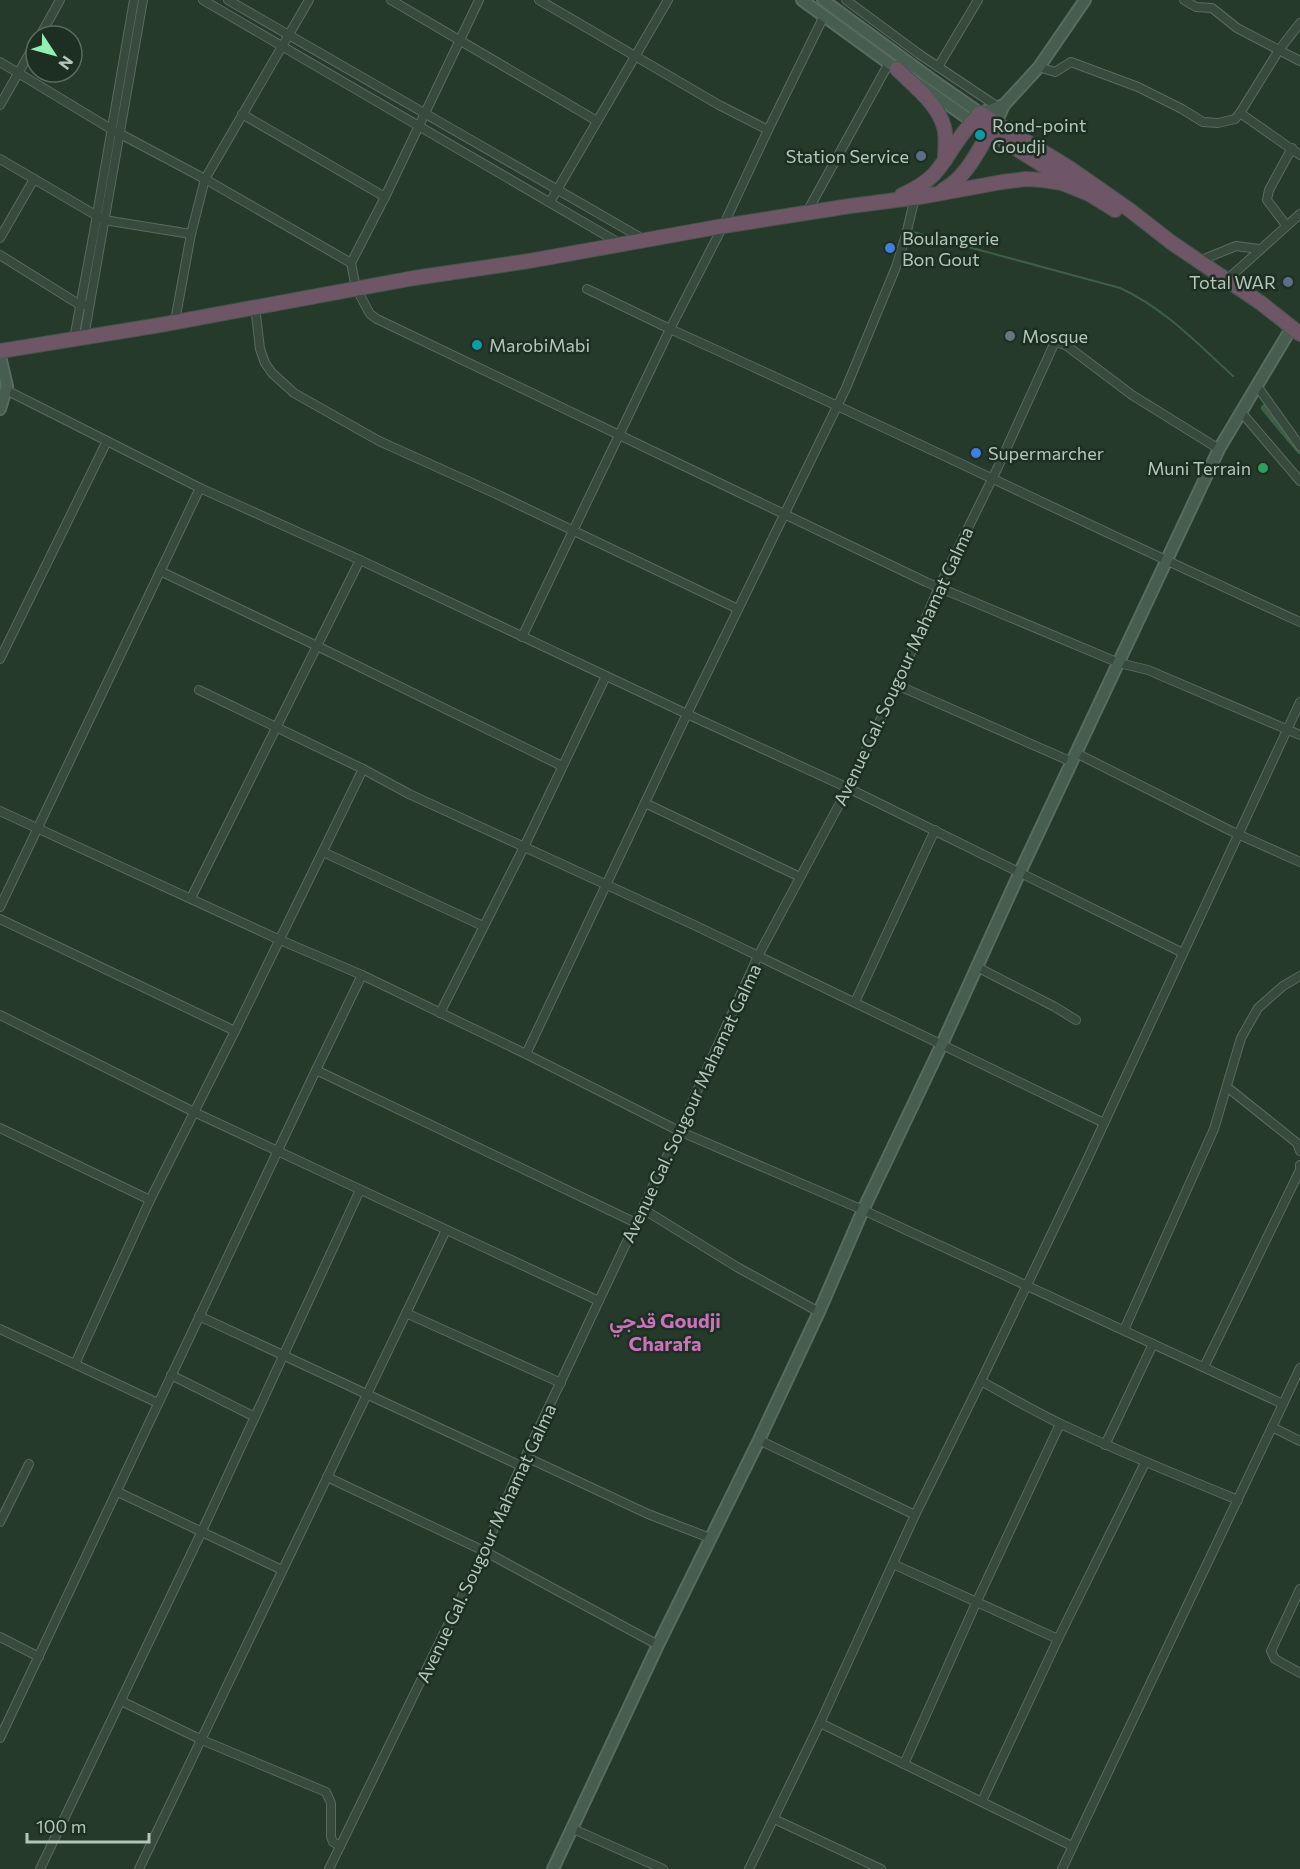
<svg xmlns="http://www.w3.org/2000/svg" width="1300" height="1869" viewBox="0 0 1300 1869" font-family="Commissioner,Vazirmatn,sans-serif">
<rect width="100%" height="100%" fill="#253a2b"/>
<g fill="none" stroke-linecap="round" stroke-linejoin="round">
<path stroke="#3b6046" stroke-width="2" d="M913 232 1120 288C1164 308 1198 344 1233 376"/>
<polyline stroke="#3b6046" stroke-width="8" points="1265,408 1300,450"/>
<g stroke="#596b5f" stroke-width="10">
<g id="street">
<polyline points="203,0 619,243"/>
<polyline points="228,0 643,239"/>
<polyline points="391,0 597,121"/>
<polyline points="479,0 385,197 351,263 356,288 370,314 377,319 926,582 1119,663 1148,670 1300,735"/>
<polyline points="539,0 719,105 768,130"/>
<polyline points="846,0 919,54 998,107"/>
<polyline points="1184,0 1196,7 1212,8 1237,28 1300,61"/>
<path d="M824 16 768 130 723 226 670 329C881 424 1089 526 1300 622"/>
<polyline points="40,36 60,0"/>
<polyline points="0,62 111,129 205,179 351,263"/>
<polyline points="938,67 978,0"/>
<polyline points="1039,67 1055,72 1071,62 1138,87 1182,109 1203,122 1218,123 1235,119 1240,113 1300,155"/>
<polyline points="0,105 36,42"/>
<polyline points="1240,113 1279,50 1300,23"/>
<polyline points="242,114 385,197"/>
<polyline points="0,159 104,220 191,234"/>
<polyline points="550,202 668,0"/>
<polyline points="807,212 889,63"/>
<polyline points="1286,225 1267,200 1269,190 1292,148"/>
<polyline points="0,238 34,179"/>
<polyline points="0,255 80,305 84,305"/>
<polyline points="1199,261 1236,246 1259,249"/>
<polyline points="1223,274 1230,277 1300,214"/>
<polyline points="255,306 260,349 265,363 272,373 294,393 379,441 492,492 738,609"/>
<polyline points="175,321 191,234 205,179 309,0"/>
<polyline points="84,337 143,0"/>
<polyline points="74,339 94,232 134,0"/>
<polyline points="1257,386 1300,446"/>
<polyline points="6,390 200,488 360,560 687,714 848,788 1183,953"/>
<polyline points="1242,413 1300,481"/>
<polyline points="160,571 317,646 562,766"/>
<polyline points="522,637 670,329 587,289"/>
<polyline points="0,659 107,441"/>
<polyline points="897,685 1072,762"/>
<polyline points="199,690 363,769 409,794 694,925 1104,1123"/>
<polyline points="1076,753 1231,831 1300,862"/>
<polyline points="645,803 800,877"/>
<polyline points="0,811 280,940 362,975 526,1054 679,1131 863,1210 1283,1404 1300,1368"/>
<polyline points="323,852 483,926"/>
<polyline points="191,898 360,560"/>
<polyline points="0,907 200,488"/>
<polyline points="0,919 235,1031"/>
<polyline points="977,967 1055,1007 1076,1020"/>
<polyline points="362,975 316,1070 636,1223"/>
<polyline points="855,1002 935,830"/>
<polyline points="440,1013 524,847 606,676"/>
<polyline points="0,1015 194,1112 599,1301"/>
<polyline points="526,1054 687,714 846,388 896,267 906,235 915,197"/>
<polyline points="1227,1087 1297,1143 1300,1151"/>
<polyline points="0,1128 150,1200"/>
<polyline points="643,1209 737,1267 819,1312"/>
<polyline points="406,1313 561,1383"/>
<polyline points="199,1316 521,1466"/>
<polyline points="0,1329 158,1403"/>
<polyline points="1124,1330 1214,1129 1241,1038 1258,1008 1283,986 1300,976"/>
<polyline points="75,1364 150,1200 235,1031 363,769"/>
<polyline points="1204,1367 1300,1170 1300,1165"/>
<polyline points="171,1375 255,1417"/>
<path d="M981 1381C1008 1396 1035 1412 1063 1425 1120 1452 1179 1476 1238 1500"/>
<polyline points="1272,1427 1300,1441"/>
<polyline points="759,1440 915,1515"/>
<polyline points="1105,1445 1153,1344"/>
<polyline points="526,1457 648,1514 710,1538"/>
<polyline points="327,1477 484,1551 658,1645"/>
<polyline points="118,1492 282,1570"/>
<polyline points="0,1522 29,1464"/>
<polyline points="893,1564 1058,1639"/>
<polyline points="1300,1589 1271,1651 1275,1659 1300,1673"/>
<polyline points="0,1637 39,1657"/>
<polyline points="121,1701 202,1740 326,1792 331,1803 331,1837 333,1842 340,1846"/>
<polyline points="820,1723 1072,1846"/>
<polyline points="0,1738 316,1070"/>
<polyline points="904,1764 976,1603 1060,1424"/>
<polyline points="982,1801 1058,1639 1145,1463"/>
<polyline points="774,1819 881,1869"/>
<polyline points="571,1828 663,1869"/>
<polyline points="40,1869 202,1531 360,1190"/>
<polyline points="139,1869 446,1230"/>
<polyline points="329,1869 484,1551 521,1466 679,1131 758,956 848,788 897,685 939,587 998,467 1054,344 1060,343 1067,346 1132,395 1219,449"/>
<polyline points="749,1869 820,1723 915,1515 981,1381 1086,1162 1300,702"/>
<polyline points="1062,1869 1283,1404"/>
</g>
</g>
<g stroke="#596b5f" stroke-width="14">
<g id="secondary">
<polyline points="802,0 901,72"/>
<polyline points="823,0 931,79 980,113 1004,105"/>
<polyline points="919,84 973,122"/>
<polyline points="996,123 1004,105 1039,67 1085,0"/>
<polyline points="0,356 7,386 0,409"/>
<polyline points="553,1869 658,1645 759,1440 819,1312 863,1210 942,1044 1020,872 1219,449 1292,327"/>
</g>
</g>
<g stroke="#435549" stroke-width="16">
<g id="highway">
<path d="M897 69C913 85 938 104 944 127 947 137 945 149 945 160"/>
<polyline points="973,122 1115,210"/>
<path d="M943 190C968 176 978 150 993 126"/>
<path d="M902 195C937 179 938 169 959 139 965 129 974 122 980 113L1071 169 1131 211 1172 243 1261 303 1300 334"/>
<polyline points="0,351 160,325 414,278 529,261 723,226 850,206 920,197 1002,182 1026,179 1043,180 1062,183 1087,193"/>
</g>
</g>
<use href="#street" stroke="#384a3e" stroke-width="8"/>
<use href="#secondary" stroke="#475d4f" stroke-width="10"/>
<use href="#highway" stroke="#6f5667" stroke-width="14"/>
</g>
<g fill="#0f9aa8" stroke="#1d2f23" stroke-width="2">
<circle cx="980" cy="135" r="6"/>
<circle cx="477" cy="345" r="6"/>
</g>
<g fill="#5c6f8a" stroke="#1d2f23" stroke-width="2">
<circle cx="921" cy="156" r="6"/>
<circle cx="1288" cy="282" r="6"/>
</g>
<g fill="#3f7fe0" stroke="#1d2f23" stroke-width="2">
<circle cx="890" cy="248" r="6"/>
<circle cx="976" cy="453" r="6"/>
</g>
<circle fill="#6b7280" stroke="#1d2f23" stroke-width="2" cx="1010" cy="336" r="6"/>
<circle fill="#2e9e5b" stroke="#1d2f23" stroke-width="2" cx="1263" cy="468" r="6"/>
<g text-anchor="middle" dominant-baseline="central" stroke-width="5" stroke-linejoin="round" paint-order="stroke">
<g font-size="18" fill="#b4c6ba" stroke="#1d2f23" text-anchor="start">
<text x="992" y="125">Rond-point<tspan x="992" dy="21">Goudji</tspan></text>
<text x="909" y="156" text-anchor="end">Station Service</text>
<text x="902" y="238">Boulangerie<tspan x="902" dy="21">Bon Gout</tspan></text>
<text x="1276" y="282" text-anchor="end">Total WAR</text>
<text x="1022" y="336">Mosque</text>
<text x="489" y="345">MarobiMabi</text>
<text x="988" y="453">Supermarcher</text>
<text x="1251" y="468" text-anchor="end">Muni Terrain</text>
</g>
<g font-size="18" fill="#b4c6ba" stroke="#1d2f23">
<text transform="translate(903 666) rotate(-65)">Avenue Gal. Sougour Mahamat Galma</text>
<text transform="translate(691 1103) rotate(-65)">Avenue Gal. Sougour Mahamat Galma</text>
<text transform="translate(486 1543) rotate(-65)">Avenue Gal. Sougour Mahamat Galma</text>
</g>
<g font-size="20" font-weight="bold" fill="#ce71bd" stroke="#1d2f23">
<text x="665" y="1320">قدجي Goudji<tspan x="665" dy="23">Charafa</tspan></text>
</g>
</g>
<g transform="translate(54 54) rotate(126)"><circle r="28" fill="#1d2f23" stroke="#596b5f" stroke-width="1.5"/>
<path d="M0-4.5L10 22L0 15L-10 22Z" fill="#90efb1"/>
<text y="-9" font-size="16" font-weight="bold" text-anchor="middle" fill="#b4c6ba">N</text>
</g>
<path d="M27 1833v9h122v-9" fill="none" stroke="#b4c6ba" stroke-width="3"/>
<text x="36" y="1833" font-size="18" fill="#b4c6ba" stroke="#1d2f23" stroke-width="4.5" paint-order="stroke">100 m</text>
</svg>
